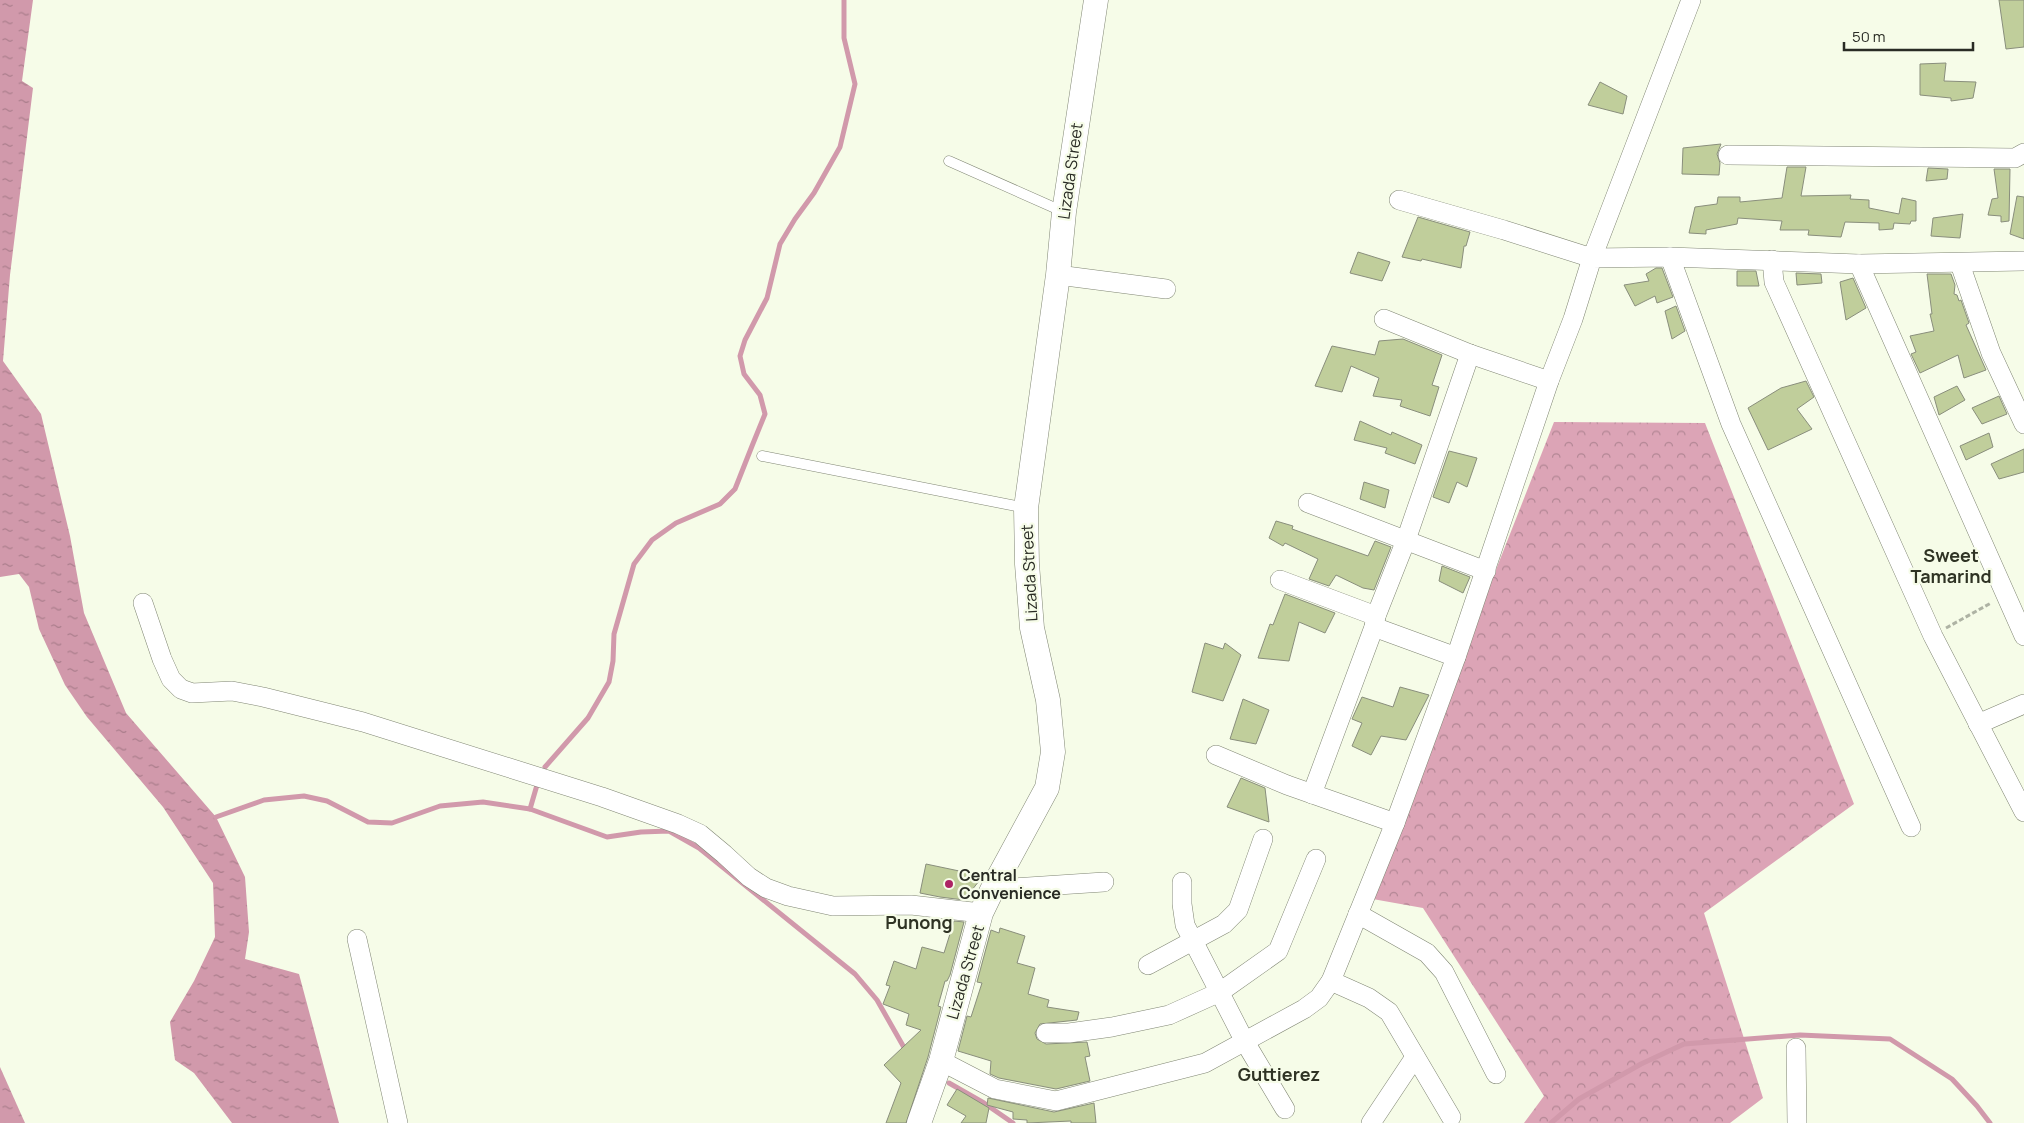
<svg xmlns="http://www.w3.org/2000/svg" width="2024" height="1123" viewBox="0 0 2024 1123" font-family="Manrope,sans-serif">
<defs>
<pattern id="forest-crowns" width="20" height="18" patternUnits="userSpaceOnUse" patternTransform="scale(1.25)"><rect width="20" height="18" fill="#dca4b6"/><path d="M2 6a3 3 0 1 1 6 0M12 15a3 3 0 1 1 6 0" fill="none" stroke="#b28694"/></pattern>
<pattern id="water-ripples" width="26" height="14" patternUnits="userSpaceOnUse" patternTransform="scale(1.25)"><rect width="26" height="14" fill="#d199ab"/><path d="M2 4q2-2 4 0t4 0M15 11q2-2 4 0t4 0" fill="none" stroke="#aa7d8b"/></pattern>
</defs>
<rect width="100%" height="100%" fill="#f6fce8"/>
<polygon fill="url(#forest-crowns)" points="1554,422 1705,423 1854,804 1704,913 1763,1098 1730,1123 1524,1123 1544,1096 1423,908 1367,898"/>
<g fill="url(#water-ripples)">
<polygon points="0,0 33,0 22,81 33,88 10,275 3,361 41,414 70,536 84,613 126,713 216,817 245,877 249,932 245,959 299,974 339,1123 232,1123 194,1073 175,1060 170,1022 194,981 215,937 213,883 163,807 87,717 65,685 39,629 29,587 19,574 0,577"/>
<polygon points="0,1067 25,1123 0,1123"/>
</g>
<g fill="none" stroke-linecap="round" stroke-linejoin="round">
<g stroke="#d199ab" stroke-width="5">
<polyline points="545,767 588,718 609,682 613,661 614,634 634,564 652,540 676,523 720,504 735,489 752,446 765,414 760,395 744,374 740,356 745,340 767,298 780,244 795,219 814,193 840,147 855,84 844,38 844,0"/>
<polyline points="530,809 537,785"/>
<polyline points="216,817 264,800 304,796 327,801 368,822 392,823 440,806 483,802 530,809 607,837 641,832 669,831 699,848 855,974 877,1000 906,1051"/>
<polyline points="949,1083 984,1103 1013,1123"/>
<polyline points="1551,1123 1579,1099 1641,1064 1684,1044 1800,1035 1890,1039 1952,1079 1977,1106 1990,1123"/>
</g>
</g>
<g fill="#c0ce9b" stroke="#898e7c">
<polygon points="1999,0 2024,0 2024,47 2006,49"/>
<polygon points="1946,63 1944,81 1976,82 1973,98 1951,101 1951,98 1920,95 1920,64"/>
<polygon points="1600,82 1627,96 1623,114 1588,105"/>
<polygon points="1721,144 1717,154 1720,163 1719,175 1682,174 1683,148"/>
<polygon points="1787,167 1806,167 1801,196 1851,195 1850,199 1869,200 1869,208 1899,214 1902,198 1916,201 1916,221 1911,221 1910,224 1894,223 1893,229 1879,230 1879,223 1845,222 1841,237 1808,235 1809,230 1780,230 1782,221 1738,218 1737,224 1706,230 1706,234 1689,233 1695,207 1717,204 1718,197 1740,197 1740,202 1782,198"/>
<polygon points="1928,168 1948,169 1947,179 1926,181"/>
<polygon points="1994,169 2010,169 2009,221 2001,222 2001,216 1988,215 1992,199 1998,198"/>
<polygon points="2017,196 2024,197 2024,239 2010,234"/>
<polygon points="1963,214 1960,238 1931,236 1933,218"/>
<polygon points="1418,217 1470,232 1466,246 1464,246 1461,268 1422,259 1421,261 1402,257"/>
<polygon points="1358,252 1390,262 1382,281 1350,273"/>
<polygon points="1656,268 1662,268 1673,297 1657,303 1655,296 1635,306 1624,285 1649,281 1646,274"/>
<polygon points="1737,271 1756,271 1759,286 1737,286"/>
<polygon points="1796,273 1821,274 1822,283 1797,285"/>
<polygon points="1927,274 1951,274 1955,285 1954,294 1957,295 1959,301 1961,300 1969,323 1966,325 1986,370 1964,378 1958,355 1920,373 1911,354 1916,352 1910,336 1934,331 1930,314 1932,314"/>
<polygon points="1853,278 1866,308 1846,320 1840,282"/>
<polygon points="1676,306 1685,331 1672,339 1665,311"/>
<polygon points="1403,339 1442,355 1432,385 1439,387 1430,416 1400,406 1402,400 1373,396 1379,378 1351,366 1342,392 1315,386 1332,346 1375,355 1379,341"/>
<polygon points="1806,381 1814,397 1797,409 1812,429 1768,450 1748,408 1781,388"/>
<polygon points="1957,386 1965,400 1939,415 1934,397"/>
<polygon points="1999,396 2007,414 1982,424 1972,408"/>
<polygon points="1360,421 1391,435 1392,432 1422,445 1415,464 1385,453 1387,448 1354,440"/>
<polygon points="1989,433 1993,447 1966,460 1960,446"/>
<polygon points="2024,449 2024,472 1999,479 1991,464"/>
<polygon points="1449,451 1477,458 1467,487 1457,482 1449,503 1433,497"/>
<polygon points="1364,482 1389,490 1385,508 1360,499"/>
<polygon points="1276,521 1293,526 1292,529 1368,556 1375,541 1391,547 1374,590 1363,588 1336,575 1329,586 1309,579 1318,559 1285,543 1283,546 1269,538"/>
<polygon points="1442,566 1470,577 1463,593 1439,581"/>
<polygon points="1285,594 1335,613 1325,633 1299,622 1289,661 1258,658 1270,624 1273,625"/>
<polygon points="1205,643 1223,649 1225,643 1241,655 1223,701 1192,692"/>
<polygon points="1400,687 1429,695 1406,740 1381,736 1371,755 1352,746 1362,723 1352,719 1362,697 1393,707"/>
<polygon points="1243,699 1269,710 1256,744 1230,739"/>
<polygon points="1241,778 1265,788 1269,822 1227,807"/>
<polygon points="926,864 983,876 964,900 940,897 920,893"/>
<polygon points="954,921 964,922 950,975 947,981 945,981 938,1006 941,1007 928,1057 906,1123 886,1123 901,1083 884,1065 921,1030 906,1025 909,1014 883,1004 890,986 886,985 894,961 916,969 922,947 944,953"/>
<polygon points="1000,928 1025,936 1017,963 1035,968 1028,994 1049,1000 1047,1007 1079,1012 1077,1020 1040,1024 1035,1033 1037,1039 1046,1044 1087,1042 1090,1056 1085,1057 1090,1081 1056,1089 999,1078 990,1074 991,1061 958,1051 967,1016 971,1017 982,983 977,982 991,930 999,933"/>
<polygon points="957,1089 989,1108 986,1123 961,1123 966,1116 947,1105"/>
<polygon points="988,1098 1054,1112 1094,1103 1096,1123 1071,1123 1071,1121 1027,1123 1027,1120 1013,1119 1013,1112 987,1105"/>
</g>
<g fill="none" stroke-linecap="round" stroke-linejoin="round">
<g stroke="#808674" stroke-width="11">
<g id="service">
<polyline points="949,161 1064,212"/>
<polyline points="762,456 1026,508"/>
</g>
</g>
<g stroke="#808674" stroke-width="20">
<g id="minor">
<polyline points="1728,155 2015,158 2024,153"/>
<polyline points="1399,200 1504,230 1592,258 1691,0"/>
<polyline points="1670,257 1731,424 1911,827"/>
<polyline points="1772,260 1774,282 1933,636 2024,812"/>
<polyline points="1859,264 2024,636"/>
<polyline points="1960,264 1991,353 2024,424"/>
<polyline points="1058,275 1166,289"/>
<polyline points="1384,319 1470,354 1549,381"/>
<polyline points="1308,503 1486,571"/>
<polyline points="1280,580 1376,616"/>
<polyline points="143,603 162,659 171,679 181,689 192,693 232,691 263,697 363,722 602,797 678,824 700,834 724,854 749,877 766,888 788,896 833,906 911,905 981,913"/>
<polyline points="1374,627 1456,657"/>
<polyline points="1978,724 2024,704"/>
<polyline points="1216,755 1287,785 1395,823"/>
<polyline points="1312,794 1374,627 1376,616 1406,540 1470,354"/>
<polyline points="1182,882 1182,904 1185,925 1245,1042 1285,1109"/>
<polyline points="995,884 1011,888 1104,882"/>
<polyline points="1358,914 1427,953 1444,972 1496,1074"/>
<polyline points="357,939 398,1123"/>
<polyline points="1148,965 1224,924 1238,910 1263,839"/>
<polyline points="1331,981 1369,998 1389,1012 1451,1117"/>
<polyline points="1046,1033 1069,1033 1112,1027 1169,1015 1220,992 1278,951 1316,859"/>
<polyline points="1796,1048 1797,1123"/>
<polyline points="941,1061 995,1089 1056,1101 1205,1063 1304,1009 1319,998 1331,981 1395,823 1456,657 1549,381 1573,319 1592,258 1670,257 1859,264 2024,261"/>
<polyline points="1371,1123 1415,1057"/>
</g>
</g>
<g stroke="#808674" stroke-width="25">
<polyline id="tertiary" points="919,1123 941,1061 981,913 995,884 1047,788 1053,752 1048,700 1032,628 1027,564 1026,508 1058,275 1064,212 1096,0"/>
</g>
<polyline stroke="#aeb3a4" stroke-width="3" stroke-dasharray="5 2.5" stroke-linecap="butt" points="1946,628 1991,603"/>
<use href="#service" stroke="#fff" stroke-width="10"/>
<use href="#minor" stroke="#fff" stroke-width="19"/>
<use href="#tertiary" stroke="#fff" stroke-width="24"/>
</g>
<circle fill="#ad2364" stroke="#f6fce8" stroke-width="2" cx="949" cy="884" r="5"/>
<g text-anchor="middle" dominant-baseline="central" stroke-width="4.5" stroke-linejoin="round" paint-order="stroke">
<g font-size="16" fill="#292b24" stroke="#f6fce8">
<text transform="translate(1070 171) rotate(-82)">Lizada Street</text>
<text transform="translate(1029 573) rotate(-93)">Lizada Street</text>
<text transform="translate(965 972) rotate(-74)">Lizada Street</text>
</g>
<g font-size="16" font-weight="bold" fill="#292b24" stroke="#f6fce8" text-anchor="start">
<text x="959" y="875">Central<tspan x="959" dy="18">Convenience</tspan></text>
</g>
<g font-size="18" font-weight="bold" fill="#2f3324" stroke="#f6fce8">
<text x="1951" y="555">Sweet<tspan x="1951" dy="21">Tamarind</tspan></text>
<text x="919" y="922">Punong</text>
<text x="1279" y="1074">Guttierez</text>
</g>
</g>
<path d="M1844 42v8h129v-8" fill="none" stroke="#292b24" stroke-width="2.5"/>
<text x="1852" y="42" font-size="15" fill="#292b24" stroke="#f6fce8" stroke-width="4" paint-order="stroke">50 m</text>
</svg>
